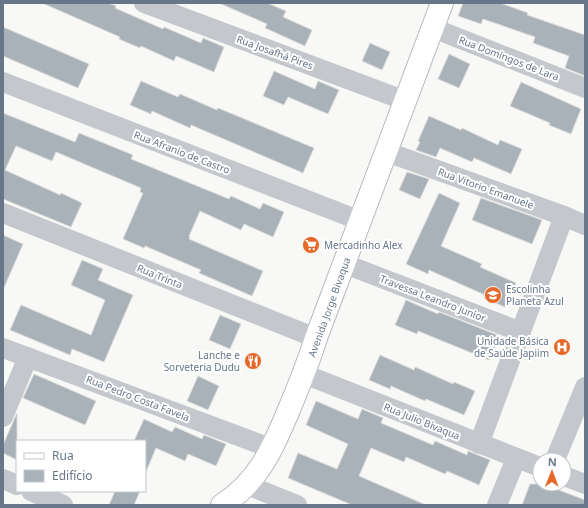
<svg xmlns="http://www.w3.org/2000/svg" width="588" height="508" viewBox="0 0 588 508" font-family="'Noto Sans',sans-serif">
<rect width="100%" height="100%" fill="#f8f9f6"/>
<g fill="#aab2b9" stroke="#dadbd8">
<polygon points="42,3 108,3 116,6 115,8 163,29 164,27 201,43 203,38 224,47 214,72 176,56 174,61 141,46 140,48 119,39 120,37"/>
<polygon points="219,3 267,3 286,11 283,17 312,30 305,46 265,28 267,24"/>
<polygon points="463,3 500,3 528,13 527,15 585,35 585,76 565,68 569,56 533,43 535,37 483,19 481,24 458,16"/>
<polygon points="3,27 89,64 78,88 3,56"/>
<polygon points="370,43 390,52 382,70 362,61"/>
<polygon points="449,54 470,64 459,88 438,79"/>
<polygon points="274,71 315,89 318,81 339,90 328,114 288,97 284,105 263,96"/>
<polygon points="141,81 178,97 180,94 217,110 218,108 314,148 303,173 191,125 190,128 152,111 151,114 130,105"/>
<polygon points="521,82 581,109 571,134 549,125 550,123 510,106"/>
<polygon points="3,113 75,142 79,133 133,155 131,159 229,199 231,196 260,209 263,203 284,212 273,237 244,224 241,230 200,211 189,236 190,237 189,239 263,271 252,296 199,273 201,270 145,246 144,248 123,239 143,193 140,192 141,188 56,152 52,161 16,146 5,170 60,195 61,193 82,203 71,227 3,199"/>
<polygon points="429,116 461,130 462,128 498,145 500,140 522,149 511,174 474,158 472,162 440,148 436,157 416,150 420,142 418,141"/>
<polygon points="407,172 429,179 420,199 399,190"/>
<polygon points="439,193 460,203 441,246 482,264 480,267 516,283 505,307 484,298 485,295 429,270 428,274 406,264"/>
<polygon points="481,198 542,220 532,244 472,220"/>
<polygon points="3,235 23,244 3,290"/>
<polygon points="82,260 103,269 98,280 133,295 104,362 72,349 70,355 10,330 21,305 91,335 105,300 71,285"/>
<polygon points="406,300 438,314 439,312 500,336 489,360 418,331 417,334 395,325"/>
<polygon points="220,315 241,324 230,349 209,340"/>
<polygon points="380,355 414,370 415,367 453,384 454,382 475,391 464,415 426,399 425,401 391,386 390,389 369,380"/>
<polygon points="34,374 96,401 85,425 23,398"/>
<polygon points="198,376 219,386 208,410 187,401"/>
<polygon points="316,401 358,419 362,409 383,418 381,423 433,445 435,441 467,455 468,451 490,460 479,485 447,471 445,474 406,457 404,462 371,448 359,476 426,505 352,505 288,478 298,453 337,469 348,444 306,425"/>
<polygon points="17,413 17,460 3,453 3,445"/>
<polygon points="144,419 172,432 175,427 202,439 204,435 226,444 216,466 188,454 185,461 156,448 145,474 145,441 134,441"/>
<polygon points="530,484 556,484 557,485 556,489 585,500 585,505 522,505"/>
<polygon points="115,491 140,491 134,505 109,505"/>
</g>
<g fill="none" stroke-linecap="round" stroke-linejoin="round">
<g stroke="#b6bbc0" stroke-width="24">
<path id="secondary" d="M222 505C258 482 272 450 288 412 298 388 308 364 316 338L442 3"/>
</g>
<g stroke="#c4c7cc" stroke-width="20">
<polyline points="144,3 406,101"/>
<polyline points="433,28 585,88"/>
<polyline points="3,82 361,221"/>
<polyline points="387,152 564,216 585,225"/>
<polyline points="3,213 316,338"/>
<polyline points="345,264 521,332"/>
<polyline points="3,348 273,449"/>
<polyline points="304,374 540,467"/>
<polyline points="3,417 28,357"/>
<polyline points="479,444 564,216"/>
<polyline points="555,460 585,387"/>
<polyline points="564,476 585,484"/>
<polyline points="3,479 17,485"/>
<polyline points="247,485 297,505"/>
<polyline points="31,491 63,505"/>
<polyline points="497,505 516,459"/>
</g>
<use href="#secondary" stroke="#fff" stroke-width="22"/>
</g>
<defs>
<g id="supermarket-disc" transform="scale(0.9)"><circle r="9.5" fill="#e66828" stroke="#fff"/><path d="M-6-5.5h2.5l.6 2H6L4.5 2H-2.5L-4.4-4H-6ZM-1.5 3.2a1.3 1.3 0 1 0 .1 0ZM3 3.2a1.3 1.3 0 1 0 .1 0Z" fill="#fff"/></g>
<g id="school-disc" transform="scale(0.9)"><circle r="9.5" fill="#e66828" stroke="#fff"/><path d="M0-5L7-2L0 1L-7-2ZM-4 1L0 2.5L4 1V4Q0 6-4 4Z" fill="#fff"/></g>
<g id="hospital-disc" transform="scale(0.9)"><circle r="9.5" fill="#e66828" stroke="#fff"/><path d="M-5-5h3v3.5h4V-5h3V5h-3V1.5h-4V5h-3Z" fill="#fff"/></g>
<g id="restaurant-disc" transform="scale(0.9)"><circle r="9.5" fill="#e66828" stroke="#fff"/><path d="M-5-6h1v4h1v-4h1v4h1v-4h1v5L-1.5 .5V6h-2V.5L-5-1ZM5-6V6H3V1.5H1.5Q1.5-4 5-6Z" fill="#fff"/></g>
</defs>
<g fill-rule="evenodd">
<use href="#supermarket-disc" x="311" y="245"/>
<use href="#school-disc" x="493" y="295"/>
<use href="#hospital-disc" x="562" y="347"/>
<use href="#restaurant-disc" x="253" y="361"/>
</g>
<g text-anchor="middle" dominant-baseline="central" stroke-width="4" stroke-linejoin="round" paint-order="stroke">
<g font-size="10" fill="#677688" stroke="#fff">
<text transform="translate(275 52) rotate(20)">Rua Josafhá Pires</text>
<text transform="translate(509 58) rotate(21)">Rua Domingos de Lara</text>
<text transform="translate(182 152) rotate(21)">Rua Afranio de Castro</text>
<text transform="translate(486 188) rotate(20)">Rua Vitorio Emanuele</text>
<text transform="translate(160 276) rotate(22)">Rua Trinta</text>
<text transform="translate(433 298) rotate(21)">Travessa Leandro Junior</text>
<text transform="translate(329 307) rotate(-70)">Avenida Jorge Bivaqua</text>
<text transform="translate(138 398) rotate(21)">Rua Pedro Costa Favela</text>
<text transform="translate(422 421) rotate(22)">Rua Julio Bivaqua</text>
</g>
<g font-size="10" fill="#677688" stroke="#fff" text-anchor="start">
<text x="324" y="245">Mercadinho Alex</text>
<text x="506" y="289">Escolinha<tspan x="506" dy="12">Planeta Azul</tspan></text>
<text x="549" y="341" text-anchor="end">Unidade Básica<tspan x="549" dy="12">de Saúde Japiim</tspan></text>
<text x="240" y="355" text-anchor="end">Lanche e<tspan x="240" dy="12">Sorveteria Dudu</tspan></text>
</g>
</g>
<rect width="588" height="508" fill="none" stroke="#677688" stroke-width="8"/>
<rect x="16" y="440" width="130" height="52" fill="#ffffff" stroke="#c2c8cf"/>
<rect x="24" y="453" width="20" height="6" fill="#ffffff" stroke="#c2c8cf"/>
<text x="52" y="460" font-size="12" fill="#677688">Rua</text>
<rect x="24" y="470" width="20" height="12" fill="#aab2b9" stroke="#c2c8cf"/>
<text x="52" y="480" font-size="12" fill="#677688">Edifício</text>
<g transform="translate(552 472) rotate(1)"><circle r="19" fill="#ffffff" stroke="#c2c8cf"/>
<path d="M0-3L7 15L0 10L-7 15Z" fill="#e66828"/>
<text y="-6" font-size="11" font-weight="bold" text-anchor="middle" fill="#677688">N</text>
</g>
</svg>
